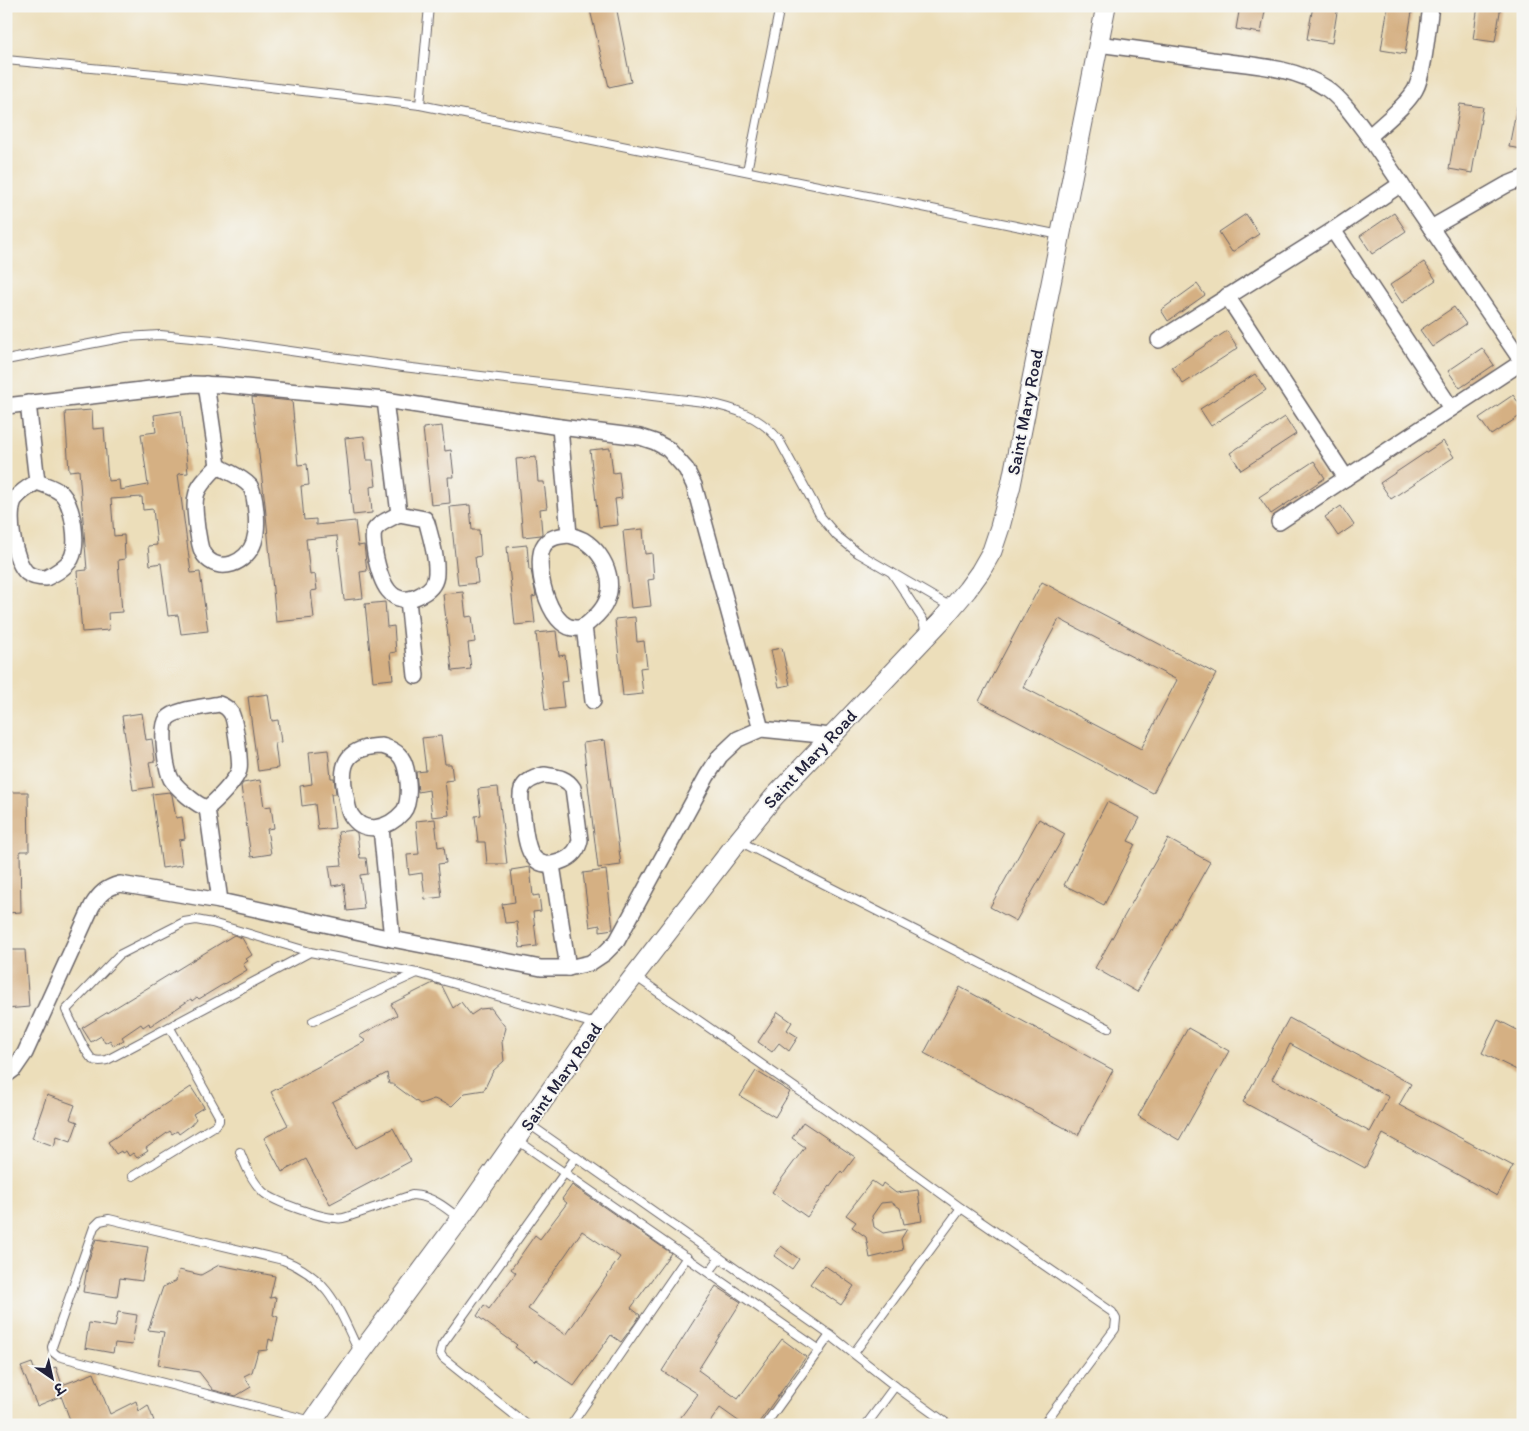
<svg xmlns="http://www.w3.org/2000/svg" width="1529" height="1431" viewBox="0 0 1529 1431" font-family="Itim,'Playpen Sans Deva',sans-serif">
<rect width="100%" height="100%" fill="#f6f6f2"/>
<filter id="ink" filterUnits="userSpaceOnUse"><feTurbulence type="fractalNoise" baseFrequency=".02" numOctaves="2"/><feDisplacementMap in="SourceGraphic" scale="10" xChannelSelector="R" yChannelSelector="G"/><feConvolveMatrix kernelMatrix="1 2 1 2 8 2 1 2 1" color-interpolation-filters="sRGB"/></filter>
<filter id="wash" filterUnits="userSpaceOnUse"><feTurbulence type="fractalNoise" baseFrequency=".0096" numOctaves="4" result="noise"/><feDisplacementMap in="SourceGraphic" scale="20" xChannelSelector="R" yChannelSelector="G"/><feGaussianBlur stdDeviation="1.12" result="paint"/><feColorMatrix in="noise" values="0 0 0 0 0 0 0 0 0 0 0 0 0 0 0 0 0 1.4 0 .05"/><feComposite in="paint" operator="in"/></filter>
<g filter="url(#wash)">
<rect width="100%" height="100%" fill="#ecdeba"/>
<g id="blocks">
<g fill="#d5b083" fill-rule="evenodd">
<polygon points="589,6 616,6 631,82 609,87"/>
<polygon points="1240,6 1266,6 1261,33 1236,29"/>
<polygon points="1313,6 1338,6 1332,43 1307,39"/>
<polygon points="1388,6 1413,6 1405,54 1381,50"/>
<polygon points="1478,6 1501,6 1495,42 1473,39"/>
<polygon points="1460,104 1483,107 1472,173 1449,169"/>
<polygon points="1517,106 1523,106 1523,149 1509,147"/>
<polygon points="1394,213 1406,231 1372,254 1360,236"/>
<polygon points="1246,214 1259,234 1232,252 1219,232"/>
<polygon points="1424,262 1436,280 1402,303 1390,285"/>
<polygon points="1197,284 1205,295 1168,321 1161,310"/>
<polygon points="1454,307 1466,324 1432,347 1420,330"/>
<polygon points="1227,331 1238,348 1183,384 1172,367"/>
<polygon points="1482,348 1494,365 1460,388 1448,371"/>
<polygon points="1255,374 1266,390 1211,426 1200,409"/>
<polygon points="1513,395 1523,409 1523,414 1491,435 1479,418"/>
<polygon points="252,397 292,401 298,465 307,464 309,485 301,486 304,520 316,519 316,525 355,521 358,546 364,545 367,571 360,572 363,598 344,600 337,536 306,539 310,575 315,574 317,590 311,591 314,618 276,622 265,504"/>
<polygon points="92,410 93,429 104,428 108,481 119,480 120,490 148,485 141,434 156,432 154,415 181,411 188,473 178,474 191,573 200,572 208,631 181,634 178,615 168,616 161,563 150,565 148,546 157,545 153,509 143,510 142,497 111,499 114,536 124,535 125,559 118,560 122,612 108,613 109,630 82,632 77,571 87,570 79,470 69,471 65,412"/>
<polygon points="1285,417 1296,434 1241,470 1230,453"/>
<polygon points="442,426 445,451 451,450 454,477 448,477 450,503 431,505 423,428"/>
<polygon points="364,436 367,460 373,460 376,486 370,487 372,513 353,515 345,438"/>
<polygon points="1443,441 1454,457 1391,499 1380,483"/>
<polygon points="610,448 613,473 619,472 622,498 615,499 618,525 599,527 590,450"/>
<polygon points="536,457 538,482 544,482 547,508 540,509 542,533 541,535 523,537 516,459"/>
<polygon points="1314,461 1325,478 1271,514 1259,497"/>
<polygon points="470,505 472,530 479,530 481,556 475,557 478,583 458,585 450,507"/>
<polygon points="1341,506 1354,525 1338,536 1325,517"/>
<polygon points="643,529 645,554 652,553 654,579 648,580 651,606 631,608 623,531"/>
<polygon points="527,545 529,570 531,570 536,596 532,597 535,623 515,625 507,547"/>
<path d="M1042 582 1216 674 1153 793 979 701ZM1059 619 1177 680 1141 749 1023 687Z"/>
<polygon points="463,592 466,617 472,616 475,642 468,643 471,669 452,671 443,594"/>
<polygon points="385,602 387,627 394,626 396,652 390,653 393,679 373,681 365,604"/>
<polygon points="635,617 637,642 644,641 647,667 640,668 643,694 623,696 615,619"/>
<polygon points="556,631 559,656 565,655 568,681 561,682 564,708 545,710 536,633"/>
<polygon points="782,648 790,685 779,687 771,650"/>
<polygon points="268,694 272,721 278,720 281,742 275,743 278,768 258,771 248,697"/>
<polygon points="142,713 146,740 152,739 155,761 149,762 153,787 133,790 122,716"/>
<polygon points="441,736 445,764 451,764 453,780 445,781 449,815 432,817 429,790 418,792 416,772 426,771 422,738"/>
<polygon points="605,740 621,865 598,868 583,743"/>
<polygon points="328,750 331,778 334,778 336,794 331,794 335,828 318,830 315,804 302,806 300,786 312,784 309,752"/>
<polygon points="260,780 264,807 271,806 274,828 267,829 271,854 251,857 241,786 243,783"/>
<polygon points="498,787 507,864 487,864 485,842 478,842 475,816 481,815 478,789"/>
<polygon points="6,792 28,792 29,851 20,851 21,912 6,913"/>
<polygon points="170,792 172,795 176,818 182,817 185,839 179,840 182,865 162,868 152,794"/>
<polygon points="1107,802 1140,818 1128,841 1135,844 1104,905 1064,885"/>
<polygon points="435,819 438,847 444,846 446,863 438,864 442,897 425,899 422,873 409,875 407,855 419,854 416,821"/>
<polygon points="1039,819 1065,834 1016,921 990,907"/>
<polygon points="353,830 357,833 360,858 366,858 368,874 360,875 364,909 347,911 344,884 332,886 329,866 342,865 338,832"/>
<polygon points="1168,839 1210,862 1137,992 1095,968"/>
<polygon points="530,867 533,896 539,895 541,911 533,912 537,946 520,948 517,922 505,923 502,904 515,902 511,870"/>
<polygon points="606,870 613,929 600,931 600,925 590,927 583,873"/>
<polygon points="234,935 242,938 252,955 246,959 248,961 243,964 247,970 199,999 197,997 192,1001 191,999 150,1026 149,1023 143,1027 141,1024 122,1037 124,1040 113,1046 110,1040 105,1043 101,1036 91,1042 82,1028"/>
<polygon points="6,950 25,950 29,1007 6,1009"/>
<polygon points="433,983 442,986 453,1008 461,1002 471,1015 480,1009 491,1008 506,1028 502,1042 504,1061 493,1071 484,1090 465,1093 452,1106 434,1099 420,1104 393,1084 389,1084 387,1073 332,1102 356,1148 393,1128 411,1161 330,1204 306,1159 282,1172 264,1138 288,1125 271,1092 366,1041 359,1036 397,1015 391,1004"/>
<polygon points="960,987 1113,1070 1078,1135 924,1053"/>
<polygon points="778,1012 792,1022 787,1030 798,1037 789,1051 779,1043 772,1052 758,1042"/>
<path d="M1289 1018 1411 1084 1399 1105 1513 1166 1497 1196 1383 1134 1365 1168 1243 1102ZM1290 1044 1389 1097 1370 1132 1272 1079Z"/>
<polygon points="1498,1020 1523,1033 1523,1073 1482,1053"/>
<polygon points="1188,1028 1229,1051 1179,1140 1138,1116"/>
<polygon points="756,1071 790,1092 775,1117 740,1096"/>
<polygon points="191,1087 204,1107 193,1114 196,1119 190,1126 179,1134 177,1131 172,1134 170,1131 146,1148 148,1151 137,1158 133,1153 129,1156 126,1151 122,1153 121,1151 116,1154 108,1142"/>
<polygon points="47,1095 75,1105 70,1119 78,1122 71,1141 57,1136 54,1146 32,1138"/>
<polygon points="803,1122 855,1157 843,1173 841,1171 807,1217 772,1192 805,1147 792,1138"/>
<polygon points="872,1181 881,1187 883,1183 896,1193 918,1190 922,1221 904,1224 900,1208 891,1202 881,1203 872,1216 874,1227 883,1233 907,1229 901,1239 903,1250 870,1258 866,1237 852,1227 856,1222 846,1215"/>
<path d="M572 1185 671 1253 631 1308 640 1315 636 1322 621 1342 611 1335 574 1386 537 1360 535 1362 515 1347 517 1345 477 1316 484 1305 489 1309 516 1273 511 1269 535 1235 540 1239 567 1203 562 1199ZM582 1231 620 1257 566 1335 528 1309Z"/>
<polygon points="96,1239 148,1247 142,1281 120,1278 117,1297 83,1292 88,1262"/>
<polygon points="781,1246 799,1259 792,1269 774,1256"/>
<polygon points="219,1265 275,1276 270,1298 276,1297 273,1315 278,1317 273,1341 269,1339 267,1350 258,1351 252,1372 244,1376 251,1387 236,1396 213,1390 199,1372 158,1365 164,1332 148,1330 163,1287 176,1281 179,1270 201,1275"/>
<polygon points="824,1265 854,1286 841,1305 810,1284"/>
<polygon points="716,1286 741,1302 698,1370 738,1399 782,1339 806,1357 757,1425 744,1425 720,1408 708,1425 675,1425 698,1394 662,1371"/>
<polygon points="118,1312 137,1315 132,1345 115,1343 113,1353 85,1348 89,1323 115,1327"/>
<polygon points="32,1363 36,1374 56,1367 62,1385 94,1373 110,1414 136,1401 139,1411 148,1405 154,1421 141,1425 72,1425 61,1396 37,1406 21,1367"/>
</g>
</g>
</g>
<g filter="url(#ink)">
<use href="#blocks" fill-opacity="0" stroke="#696467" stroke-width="1"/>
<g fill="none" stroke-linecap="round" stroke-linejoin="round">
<g stroke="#696467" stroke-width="10">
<g id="service">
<polyline points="6,60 176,76 420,105 1060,235"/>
<polyline points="420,105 429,6"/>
<polyline points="747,171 780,6"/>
<path d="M6 360 126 337 160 335 213 340 403 367 704 402C734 408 760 416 779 440L821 517 837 536 858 553 951 607"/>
<polyline points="892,573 923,620 926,635"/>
<polyline points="739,841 1108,1028"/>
<path d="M310 952 107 1060C102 1061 97 1062 92 1059 86 1054 70 1019 66 1010L119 955 184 922 196 920 212 923 310 952 417 973 595 1024"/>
<polyline points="635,976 827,1110 961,1208 1112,1312 1116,1319 1115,1329 1043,1425"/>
<polyline points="313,1021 417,973"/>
<polyline points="529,1124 830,1335 895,1386 866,1425"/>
<polyline points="517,1140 820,1350"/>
<path d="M240 1152C246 1167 252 1181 263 1192 274 1202 321 1218 336 1218 339 1219 344 1218 347 1217L412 1195C432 1196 445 1207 460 1219"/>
<polyline points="133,1176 216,1125 219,1121 219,1116 170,1028"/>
<polyline points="709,1272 720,1258"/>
<polyline points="854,1353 961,1208"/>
<polyline points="895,1386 949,1425"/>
<path d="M312 1421 58 1356 53 1352 52 1347 94 1227 100 1221 109 1219 283 1260C330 1278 339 1310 359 1352"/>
<polyline points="527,1425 443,1358 440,1353 442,1345 576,1157"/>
<polyline points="571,1425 687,1257"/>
<polyline points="765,1425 830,1335"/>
</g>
</g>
<g stroke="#696467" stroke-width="18">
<g id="minor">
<path d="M1098 44C1136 49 1174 54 1212 60 1250 65 1293 66 1326 88 1343 100 1356 120 1369 137L1523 363"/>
<path d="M1369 137C1383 123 1405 107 1415 90 1424 75 1428 26 1431 6"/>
<polyline points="1431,228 1506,185 1523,178"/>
<polyline points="1333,230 1451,408"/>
<polyline points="1227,296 1346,478"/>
<polyline points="1159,340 1333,230 1401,184"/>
<polyline points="206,384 218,466"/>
<polyline points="385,400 399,514"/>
<polyline points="28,403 37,482"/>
<polyline points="6,406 193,384 223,385 385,400 560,427 640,437 655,442 668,449 686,469 694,485 761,729"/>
<polyline points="560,427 569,535"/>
<path d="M218 466C228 472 242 477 250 486 255 494 255 503 256 512 257 522 257 532 254 542 247 563 219 575 204 555 199 549 199 537 197 529 193 494 193 491 218 466Z"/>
<path d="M37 482C45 485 56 488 62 494 73 506 79 544 71 559 65 568 56 573 46 578 40 578 32 577 27 573 14 562 6 513 15 499 21 491 30 486 37 482Z"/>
<path d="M399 514 425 519 427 523C431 539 437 557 436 573 436 583 431 589 422 594 390 612 380 580 375 554 374 548 372 537 374 531 378 523 392 518 399 514Z"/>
<polyline points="1279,522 1522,362"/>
<path d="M569 535C573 536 579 538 583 540 609 556 620 592 597 615 593 618 588 625 582 627 551 638 533 568 543 547 548 537 559 536 569 535Z"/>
<polyline points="408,600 416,676"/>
<polyline points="584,626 593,701"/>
<path d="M219 704C225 706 228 708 231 713 235 719 241 763 239 770 236 781 216 801 207 808 197 806 176 787 171 779 166 769 160 728 167 719 175 709 206 707 219 704Z"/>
<path d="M382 746C388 748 395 750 399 755 409 764 412 802 403 812 389 828 364 836 351 815 347 808 347 799 345 792 339 761 349 747 382 746Z"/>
<path d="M544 775C556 777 566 777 573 788L580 840C578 850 573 856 564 860 528 876 526 842 523 816 522 809 519 797 522 789 525 781 536 777 544 775Z"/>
<polyline points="207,808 220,901"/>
<polyline points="381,828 392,939"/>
<polyline points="552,865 568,968"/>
<path d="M6 1075 14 1069 25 1053 92 906C100 893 106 888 120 884L220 901 392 939 541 968H568L590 963 605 953 617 941 707 776 720 756 738 739 761 729 831 736"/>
</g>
</g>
<g stroke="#696467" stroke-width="21">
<polyline id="tertiary" points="310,1425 360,1354 460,1219 597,1024 738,841 774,797 940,622 967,590 980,572 992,551 1000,527 1011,485 1106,6"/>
</g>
<use href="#service" stroke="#fff" stroke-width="8"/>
<use href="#minor" stroke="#fff" stroke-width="15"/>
<use href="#tertiary" stroke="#fff" stroke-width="19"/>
</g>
</g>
<g text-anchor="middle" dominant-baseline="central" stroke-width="4" stroke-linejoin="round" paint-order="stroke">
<g font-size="18" fill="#22223b" stroke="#f6f6f2">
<text transform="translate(1025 412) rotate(-79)">Saint Mary Road</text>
<text transform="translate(810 759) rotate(-47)">Saint Mary Road</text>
<text transform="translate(561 1077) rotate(-55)">Saint Mary Road</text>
</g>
</g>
<rect width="1529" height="1431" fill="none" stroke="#f6f6f2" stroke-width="25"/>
<g transform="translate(52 1378) rotate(146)" stroke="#f6f6f2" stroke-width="4" paint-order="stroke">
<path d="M0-4L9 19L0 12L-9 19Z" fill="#22223b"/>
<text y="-8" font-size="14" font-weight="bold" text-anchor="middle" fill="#22223b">उ</text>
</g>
</svg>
